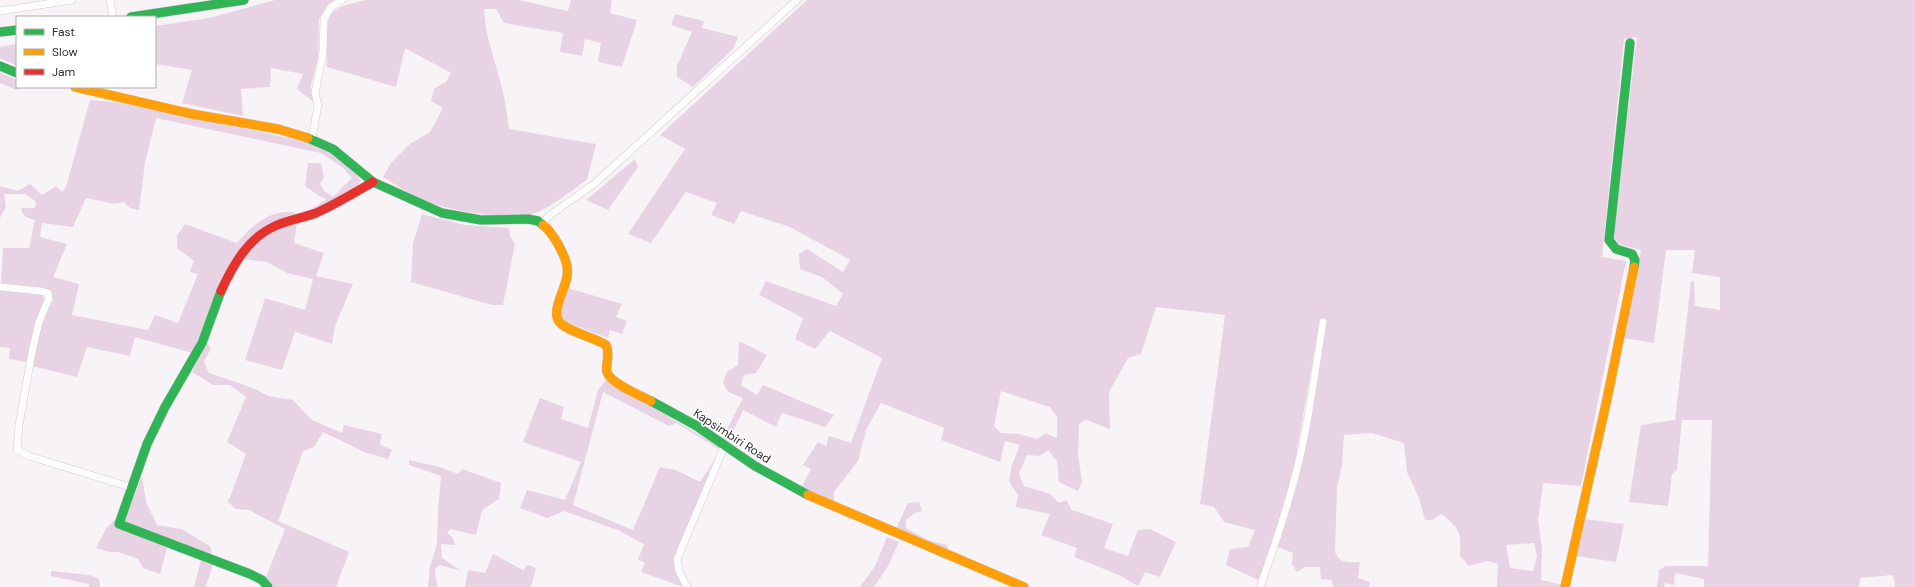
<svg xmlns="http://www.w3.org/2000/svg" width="1915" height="587" viewBox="0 0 1915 587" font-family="'DM Sans',sans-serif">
<rect width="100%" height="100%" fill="#f8f3f7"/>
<g fill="#e8d3e5" fill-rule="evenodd">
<polygon points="275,0 335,0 328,4 319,19 318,59 311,85 313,102 297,89 303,74 271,68 270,87 241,89 243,116 182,103 192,70 155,64 155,26 209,18"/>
<path d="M365 0H519L568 11 571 0H612L610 13 637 20 622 67 598 62 601 43 585 39 582 56 560 52 563 33 504 23 496 9H484C485 38 497 64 503 93 506 104 507 117 509 129L596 144 587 180C573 189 553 206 538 212 513 222 448 211 423 200 409 194 396 185 383 177L390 164 410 144 430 132 443 108 431 101 434 89 446 82 451 73 405 48 396 87 327 67C327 52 323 22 333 12 340 5 355 3 365 0Z"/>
<path d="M807 0H1915V587H1895L1893 575 1860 578 1859 587H1704V579L1675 573 1674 585 1665 583 1664 587H1657L1659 570 1666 566H1708L1712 420H1682L1677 470 1672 474 1668 506 1629 502 1641 425 1675 420 1691 282 1694 281 1695 306 1720 310V277L1692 273 1695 250H1666L1654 343 1623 338 1641 250 1619 244 1613 236 1637 37 1624 39 1602 257 1626 261 1581 486 1543 483 1538 521 1542 548 1541 580 1563 585 1562 587H1497L1498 564 1488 561 1469 566 1460 556C1461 531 1461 531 1442 514L1432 520H1425L1419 498 1407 472 1404 443 1372 433 1344 435 1342 466 1337 487 1335 552C1340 564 1348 562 1360 562L1358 578 1370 582 1369 587H1333L1332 580 1321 579 1320 567H1305L1297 572 1292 564 1293 553 1278 547 1299 478 1327 320 1320 319 1294 467 1272 546 1258 580 1226 565 1230 549 1248 547 1255 530 1224 522 1214 507 1200 504 1225 315 1156 307 1141 354 1128 358 1109 392 1110 429 1086 420 1079 424 1078 455 1082 481 1078 491 1059 482 1057 461 1048 450 1040 456 1027 455 1019 474 1024 486 1050 494 1059 503 1066 500 1072 510 1113 524 1104 548 1128 556 1138 530 1150 529 1176 542 1160 577 1145 572 1138 586 1119 575 1074 557 1077 548 1041 535 1050 514 1016 507 1018 495 1009 481 1012 465 1020 445 1005 441 1000 462 941 440 944 428 881 403 866 430 858 461 834 492V501L817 495 802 486 811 469 803 465 818 442 826 446 829 436 851 443 882 358 830 331 815 349 795 339 803 318 759 295 766 281 836 306 843 294 822 277 800 269 799 254 807 249 843 272 850 260 790 227 741 211 734 224 711 215 717 203 686 192 651 243 628 234 685 149 660 135ZM1001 391 1050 407 1057 417V438L1046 433 1037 439 1019 434 1001 433 994 426ZM1534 543 1537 557 1533 571 1510 568 1506 545Z"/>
<polygon points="675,14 704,21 702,28 738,37 733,49 693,87 677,77 677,66 692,32 671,25"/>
<polygon points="17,44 17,66 0,58 0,47"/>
<polygon points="0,73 17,80 17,87 23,87 16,90 0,83"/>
<path d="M90 100 115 102 313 143C332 153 351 161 361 181L353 190 306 212 327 199 319 196 305 186 308 163H321L324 177 320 184 324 191 333 197 352 178 341 166 321 153 156 118 145 163 139 210 130 208 124 202 115 204 86 198 73 227 42 223 40 237 67 244 53 277 79 284 72 315 148 330 155 315 178 323 198 274 190 272 194 261 177 248V236L185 224 237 243C252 225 272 208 296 213L272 222 259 230 223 278 192 353 135 337 130 356 87 347 77 377 32 366 41 322 53 300 51 293 44 289 1 283 3 248H29L35 220C27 218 23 217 21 208H35L36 202 26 194H4L6 207 0 218V186L18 191 30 184 42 195 56 186 62 192 66 187Z"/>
<polygon points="635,159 638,167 608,210 586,200"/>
<polygon points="422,214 465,225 509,228 510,236 515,244 503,305 492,305 411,282 413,243"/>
<polygon points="297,222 294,243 324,253 316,276 353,284 335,326 332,344 295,332 282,370 245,360 265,298 305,310 313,279 287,273 267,262 242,259 262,236"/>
<polygon points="568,288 622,304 616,317 627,321 622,334 610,330 608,338 563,321 560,314"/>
<polygon points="0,291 39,293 43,296 44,302 37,317 26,362 9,359 10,348 0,347"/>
<polygon points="739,341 767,355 756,373 744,375 741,385 757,395 763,385 834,415 825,427 782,413 776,427 743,410 728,442 722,439 743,398 728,392 723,383 727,372 738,365"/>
<polygon points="207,343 211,348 204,362 209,373 253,388 268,396 293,400 312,420 342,433 344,425 382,434 380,445 392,450 388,459 364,452 323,432 314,447 303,451 278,521 349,552 336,587 274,587 266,577 285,529 249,510 236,509 228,502 246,454 227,442 246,397 230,385 213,385 192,372"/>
<polygon points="606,380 720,447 719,449 676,423 669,426 603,392 573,505 633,530 660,467 676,470 700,482 717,456 675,558 675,571 683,587 641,572 645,563 638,560 644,544 618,530 564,511 547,518 520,508 527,490 565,500 581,462 523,442 540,398 564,407 561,419 588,428 598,390"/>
<polygon points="409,460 440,467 458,474 462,469 501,483 499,499 482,510 476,535 450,529 447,533 453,538 455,545 441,544 442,558 461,571 440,565 435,569 437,587 428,587 430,567 437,544 438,509 441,476 409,465"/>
<polygon points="142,476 146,502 157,525 181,529 210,546 212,556 125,521"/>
<polygon points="919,502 922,511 914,513 906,520 906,528 928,540 947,545 950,553 896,529 908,503"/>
<polygon points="116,519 122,529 167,548 160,574 143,568 138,559 118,552 109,552 96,548 107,527"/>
<polygon points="1583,519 1624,524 1616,562 1576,556"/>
<polygon points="887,537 899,542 888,566 874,587 860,587 875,566"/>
<polygon points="493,554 523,570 528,565 536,568 531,587 465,587 468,570 485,573"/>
<polygon points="201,560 213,564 206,587 194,587"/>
<polygon points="51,571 89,575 99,579 100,587 89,587 89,584 51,576"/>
</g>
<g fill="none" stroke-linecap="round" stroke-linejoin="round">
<g stroke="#d1cdd0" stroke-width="8">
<g id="street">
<polyline points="110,0 113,17"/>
<polyline points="0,11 72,0"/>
<polyline points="312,139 318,105 315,93 323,53 324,19 331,7 342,0"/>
<polyline points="543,223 550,215 594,184 797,0"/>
<polyline points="0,287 40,291 48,293 49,298 39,322 32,352 19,425 17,450 29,456 133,488"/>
<polyline points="687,587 679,571 677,559 725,445"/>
<path d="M1260 587C1278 537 1295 486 1305 433 1312 396 1317 359 1323 322"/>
</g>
</g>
<g stroke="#d1cdd0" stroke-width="10">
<g id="fast">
<polyline points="131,17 244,0"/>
<polyline points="0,32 17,30"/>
<polyline points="1630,43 1609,240 1616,249 1632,254 1635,260 1634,267"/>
<polyline points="0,66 17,73"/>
<polyline points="308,138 333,149 373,182 442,213 481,220 528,219 538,221 543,225"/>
<polyline points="221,291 202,343 165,407 147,444 119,524 250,574 262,580 268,587"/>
<polyline points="651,401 695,425 755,466 808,495"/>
</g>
</g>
<g stroke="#d1cdd0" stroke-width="10">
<g id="slow">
<polyline points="75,87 192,114 278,129 308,138"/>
<path d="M543 225C550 230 553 236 558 244 563 254 569 264 567 276 566 287 552 310 558 320 564 331 594 337 606 345 611 355 605 363 607 372 610 383 641 396 651 401"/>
<polyline points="808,495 1024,587"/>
<polyline points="1565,587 1607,399 1634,267"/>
</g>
</g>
<g stroke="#d1cdd0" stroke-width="10">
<path id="jam" d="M221 291C233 265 248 238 275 226 288 220 303 218 316 213 336 204 354 193 373 182"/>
</g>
<use href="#street" stroke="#fefdfe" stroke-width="7"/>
<use href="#fast" stroke="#30b455" stroke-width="9"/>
<use href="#slow" stroke="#ff9f0a" stroke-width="9"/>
<use href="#jam" stroke="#e5322d" stroke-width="9"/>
</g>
<g text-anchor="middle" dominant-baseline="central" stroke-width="3" stroke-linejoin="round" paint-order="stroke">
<g font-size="12" fill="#322f31" stroke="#fff">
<text transform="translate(732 436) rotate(33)">Kapsimbiri Road</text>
</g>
</g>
<rect x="16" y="16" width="140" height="72" fill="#ffffff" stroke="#adacad"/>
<rect x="24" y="29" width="20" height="6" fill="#30b455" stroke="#adacad"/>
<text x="52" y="36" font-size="12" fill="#322f31">Fast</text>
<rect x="24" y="49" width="20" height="6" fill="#ff9f0a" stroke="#adacad"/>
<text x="52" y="56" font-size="12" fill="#322f31">Slow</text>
<rect x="24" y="69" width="20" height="6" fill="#e5322d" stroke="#adacad"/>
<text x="52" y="76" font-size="12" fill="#322f31">Jam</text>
</svg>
